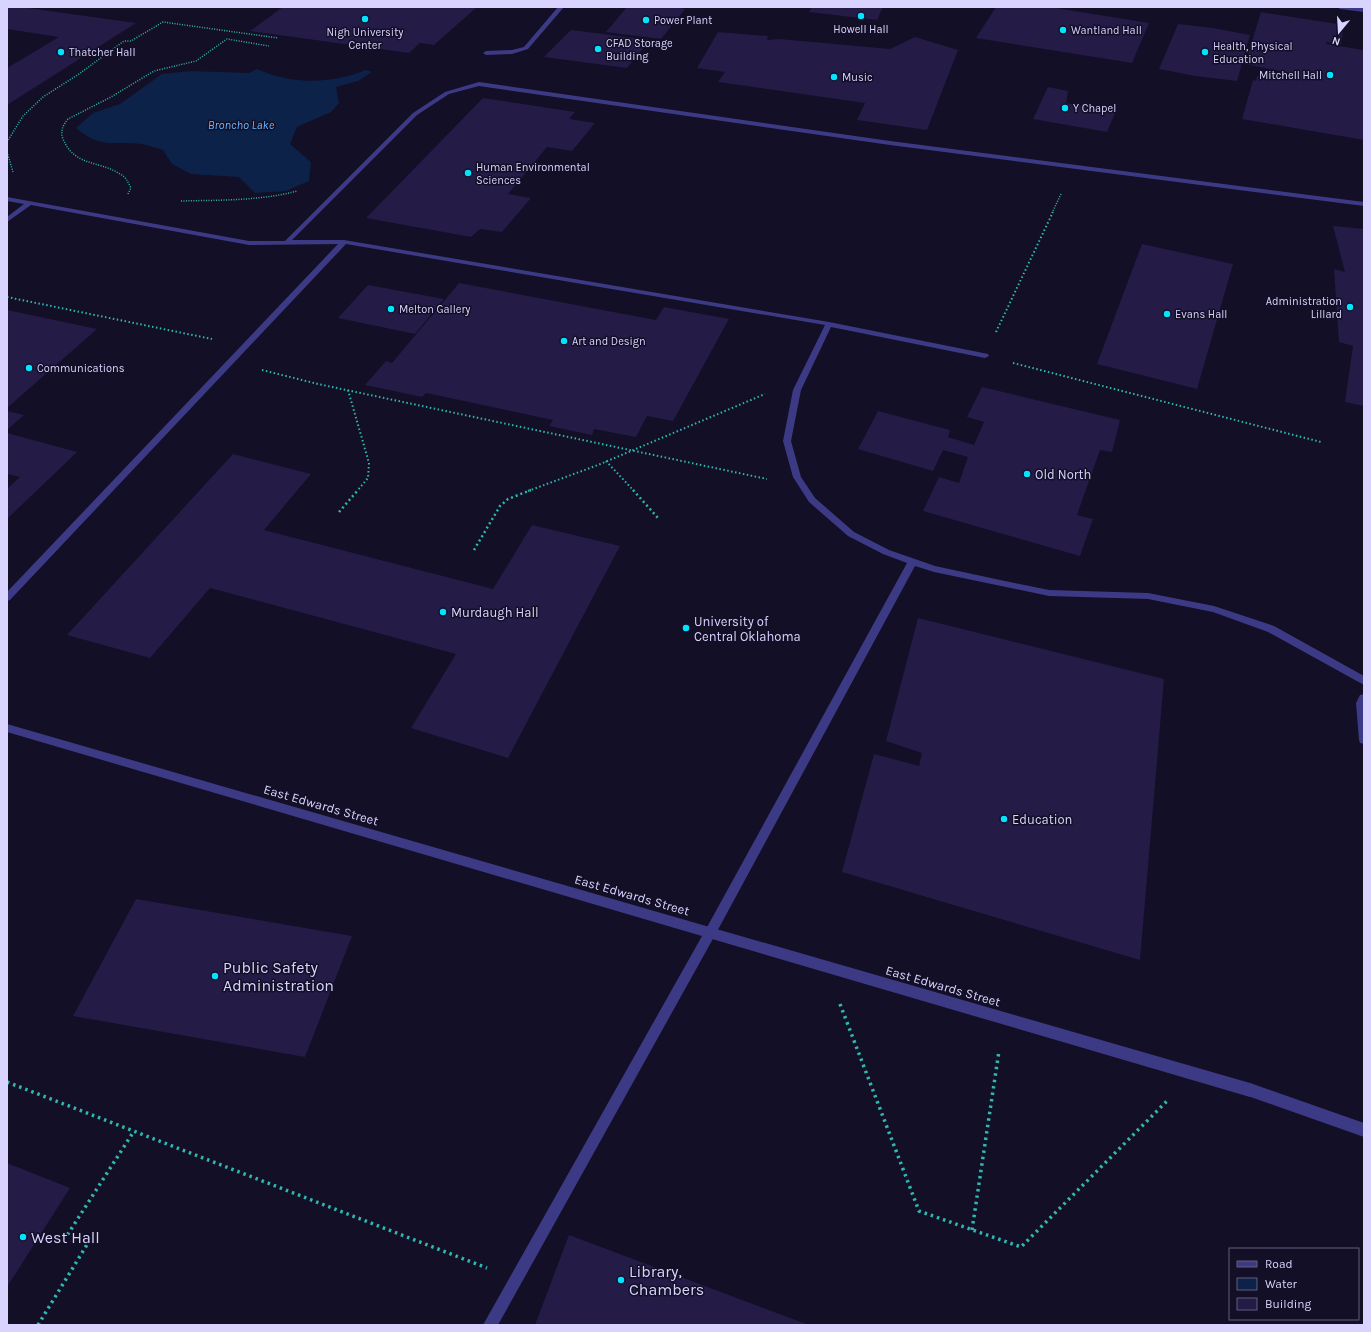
<svg xmlns="http://www.w3.org/2000/svg" width="1371" height="1332" viewBox="0 0 1371 1332" font-family="Karla,sans-serif">
<rect width="100%" height="100%" fill="#130f26"/>
<path fill="#0c2248" d="M257 69C293 85 330 84 366 70L372 72 358 81 336 87 339 103 331 112 297 127 290 144 311 162 309 181 286 191 255 193 239 177 191 174 172 164 163 150C156 148 149 145 141 144 112 140 102 150 76 128L93 113 120 104 162 74 190 71 249 73Z"/>
<g fill="#241b47">
<polygon points="7,7 21,7 136,23 7,105 7,68 59,37 7,29"/>
<polygon points="283,7 477,7 434,45 420,43 409,53 250,31"/>
<polygon points="627,7 673,7 685,9 661,39 606,32"/>
<polygon points="812,7 883,7 877,20 809,12"/>
<polygon points="996,7 1050,7 1149,23 1132,63 976,38"/>
<polygon points="1261,12 1344,25 1341,44 1326,42 1326,44 1364,50 1364,140 1242,119 1253,80 1256,81 1257,76 1264,77 1264,73 1294,78 1295,74 1245,64"/>
<polygon points="1178,24 1213,28 1250,35 1237,81 1195,76 1159,69"/>
<polygon points="571,30 650,40 627,68 544,57"/>
<polygon points="718,32 768,36 767,40 779,39 890,49 915,37 958,50 927,130 857,120 865,103 718,82 725,72 697,68"/>
<polygon points="1048,87 1068,91 1066,103 1115,113 1107,132 1033,119"/>
<polygon points="483,98 575,112 569,119 595,123 572,151 547,147 508,194 531,198 502,232 480,229 471,237 366,218"/>
<polygon points="1333,226 1364,229 1364,406 1345,402 1353,346 1339,342 1334,269 1345,272"/>
<polygon points="1142,244 1233,264 1197,389 1097,364"/>
<polygon points="459,283 656,320 664,307 729,319 673,421 647,416 636,437 594,429 592,435 549,426 553,420 426,393 422,397 365,385 386,361 392,363"/>
<polygon points="368,285 444,299 415,334 338,318"/>
<polygon points="7,310 97,329 7,408"/>
<polygon points="982,387 1120,420 1112,452 1100,450 1077,515 1093,519 1080,556 923,511 939,477 959,483 968,457 943,450 933,471 858,449 878,411 950,430 948,437 974,445 984,422 967,417"/>
<polygon points="7,411 24,415 7,430"/>
<polygon points="7,433 77,452 7,519 7,489 20,477 7,474"/>
<polygon points="233,454 311,474 264,530 493,589 532,525 620,546 508,758 411,728 456,654 210,588 150,658 67,635"/>
<polygon points="918,618 1164,679 1140,960 842,872 874,754 919,766 922,753 886,741"/>
<polygon points="136,899 352,936 305,1057 73,1016"/>
<polygon points="7,1163 70,1188 7,1287"/>
<polygon points="569,1235 809,1325 535,1325"/>
</g>
<g fill="none" stroke-linecap="round" stroke-linejoin="round">
<g stroke="#2fb8b0" stroke-width="1.5" stroke-dasharray="1 1.5" stroke-linecap="butt">
<polyline points="7,142 23,116 43,97 79,74 124,41 131,41 163,22 278,38"/>
<polyline points="7,152 13,172"/>
<path d="M128 194 131 188C128 182 126 177 120 174 98 160 75 167 63 139 60 131 63 125 68 119L111 97 154 71 196 61 227 39 269 46"/>
<path d="M181 201C219 200 260 201 297 191"/>
<polyline points="1052,213 1061,194"/>
</g>
<g stroke="#2fb8b0" stroke-width="2" stroke-dasharray="1.5 2.5" stroke-linecap="butt">
<polyline points="7,297 212,339"/>
<polyline points="996,332 1053,212"/>
<polyline points="1013,363 1321,442"/>
<polyline points="262,370 318,384 767,479"/>
<polyline points="348,390 369,463 368,478 357,491"/>
<polyline points="606,461 634,491"/>
<polyline points="528,491 598,465 765,394"/>
</g>
<g stroke="#2fb8b0" stroke-width="2.5" stroke-dasharray="2 3" stroke-linecap="butt">
<polyline points="633,490 658,518"/>
<polyline points="339,512 358,490"/>
<polyline points="474,550 500,506 508,499 531,490"/>
</g>
<g stroke="#2fb8b0" stroke-width="3.5" stroke-dasharray="2.5 4" stroke-linecap="butt">
<polyline points="840,1004 919,1211 1021,1247 1169,1099"/>
<polyline points="7,1082 487,1268"/>
<polyline points="972,1230 999,1051"/>
<polyline points="38,1325 88,1243 68,1234 134,1131"/>
</g>
<g fill="#3d3a85" fill-rule="evenodd">
<polygon points="558,7 564,7 528,49 512,54 486,55 483,53 486,51 512,50 524,47"/>
<polygon points="479,82 890,141 1364,202 1364,206 890,145 479,86 449,94 417,115 292,240 344,240 829,322 988,354 989,356 985,358 831,327 801,390 791,441 801,477 815,498 854,532 889,550 935,566 1005,581 1049,590 1148,593 1214,606 1274,626 1364,676 1364,685 1268,632 1213,612 1148,599 1049,596 934,572 915,566 714,937 498,1325 483,1325 706,929 907,563 883,554 848,536 809,502 793,477 783,441 793,390 825,325 346,244 10,600 7,601 7,592 338,244 249,245 31,205 7,222 7,217 24,204 7,201 7,197 249,241 285,241 413,113 445,92"/>
<polygon points="1364,694 1364,744 1360,743 1359,740 1356,703 1360,695"/>
<polygon points="1250,1083 1364,1123 1364,1137 1245,1095 1243,1090 1245,1085"/>
</g>
<g fill="#3d3a85" fill-rule="evenodd">
<polygon points="1337,7 1364,8 1364,12 1340,9"/>
<polygon points="7,724 1250,1083 1255,1085 1257,1090 1255,1095 1250,1097 7,732"/>
</g>
</g>
<g fill="#00e5ff" stroke="#130f26" stroke-width="1.5">
<circle cx="861" cy="16" r="4"/>
<circle cx="365" cy="19" r="4"/>
<circle cx="646" cy="20" r="4"/>
<circle cx="1063" cy="30" r="4"/>
<circle cx="598" cy="49" r="4"/>
<circle cx="61" cy="52" r="4"/>
<circle cx="1205" cy="52" r="4"/>
<circle cx="1330" cy="75" r="4"/>
<circle cx="834" cy="77" r="4"/>
<circle cx="1065" cy="108" r="4"/>
<circle cx="468" cy="173" r="4"/>
<circle cx="1350" cy="307" r="4"/>
<circle cx="391" cy="309" r="4"/>
<circle cx="1167" cy="314" r="4"/>
<circle cx="564" cy="341" r="4"/>
<circle cx="29" cy="368" r="4"/>
<circle cx="1027" cy="474" r="4"/>
<circle cx="443" cy="612" r="4"/>
<circle cx="686" cy="628" r="4"/>
<circle cx="1004" cy="819" r="4"/>
<circle cx="215" cy="976" r="4"/>
<circle cx="23" cy="1237" r="4"/>
<circle cx="621" cy="1280" r="4"/>
</g>
<g text-anchor="middle" dominant-baseline="central" stroke-width="3" stroke-linejoin="round" paint-order="stroke">
<g font-size="11" fill="#d9d4ff" stroke="#130f26" text-anchor="start">
<text x="654" y="20">Power Plant</text>
<text x="861" y="29" text-anchor="middle">Howell Hall</text>
<text x="1071" y="30">Wantland Hall</text>
<text x="365" y="32" text-anchor="middle">Nigh University<tspan x="365" dy="13">Center</tspan></text>
<text x="606" y="43">CFAD Storage<tspan x="606" dy="13">Building</tspan></text>
<text x="1213" y="46">Health, Physical<tspan x="1213" dy="13">Education</tspan></text>
<text x="69" y="52">Thatcher Hall</text>
<text x="1322" y="75" text-anchor="end">Mitchell Hall</text>
<text x="842" y="77">Music</text>
<text x="1073" y="108">Y Chapel</text>
<text x="476" y="167">Human Environmental<tspan x="476" dy="13">Sciences</tspan></text>
<text x="1342" y="301" text-anchor="end">Administration<tspan x="1342" dy="13">Lillard</tspan></text>
<text x="399" y="309">Melton Gallery</text>
<text x="1175" y="314">Evans Hall</text>
<text x="572" y="341">Art and Design</text>
<text x="37" y="368">Communications</text>
</g>
<g font-size="12" font-style="italic" fill="#62b6ff" stroke="#130f26">
<text x="241" y="125">Broncho Lake</text>
</g>
<g font-size="13" fill="#d9d4ff" stroke="#130f26" text-anchor="start">
<text x="1035" y="474">Old North</text>
<text x="451" y="612">Murdaugh Hall</text>
<text x="694" y="621">University of<tspan x="694" dy="15">Central Oklahoma</tspan></text>
<text x="1012" y="819">Education</text>
</g>
<g font-size="13" fill="#d9d4ff" stroke="#130f26">
<text transform="translate(321 805) rotate(16)">East Edwards Street</text>
<text transform="translate(632 895) rotate(16)">East Edwards Street</text>
<text transform="translate(943 986) rotate(16)">East Edwards Street</text>
</g>
<g font-size="16" fill="#d9d4ff" stroke="#130f26" text-anchor="start">
<text x="223" y="967">Public Safety<tspan x="223" dy="18">Administration</tspan></text>
<text x="31" y="1237">West Hall</text>
<text x="629" y="1271">Library,<tspan x="629" dy="18">Chambers</tspan></text>
</g>
</g>
<rect width="1371" height="1332" fill="none" stroke="#d9d4ff" stroke-width="16"/>
<rect x="1229" y="1248" width="130" height="72" fill="#130f26" stroke="#625e7d"/>
<rect x="1237" y="1261" width="20" height="6" fill="#3d3a85" stroke="#625e7d"/>
<text x="1265" y="1268" font-size="12" fill="#d9d4ff">Road</text>
<rect x="1237" y="1278" width="20" height="12" fill="#0c2248" stroke="#625e7d"/>
<text x="1265" y="1288" font-size="12" fill="#d9d4ff">Water</text>
<rect x="1237" y="1298" width="20" height="12" fill="#241b47" stroke="#625e7d"/>
<text x="1265" y="1308" font-size="12" fill="#d9d4ff">Building</text>
<g transform="translate(1339 32) rotate(198)" stroke="#130f26" stroke-width="3" paint-order="stroke">
<path d="M0-3L7 15L0 10L-7 15Z" fill="#d9d4ff"/>
<text y="-6" font-size="11" font-weight="bold" text-anchor="middle" fill="#d9d4ff">N</text>
</g>
</svg>
